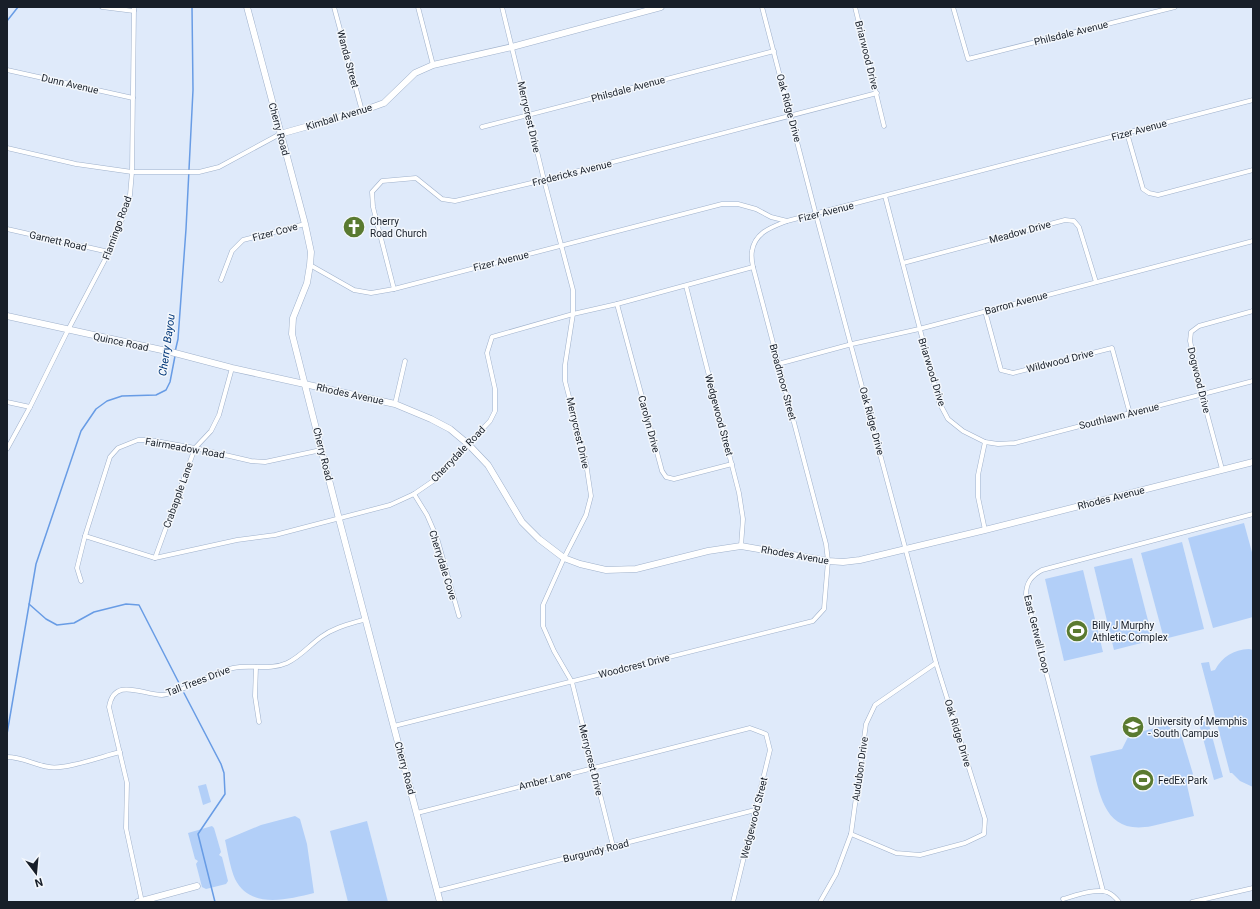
<svg xmlns="http://www.w3.org/2000/svg" width="1260" height="909" viewBox="0 0 1260 909" font-family="Roboto,sans-serif">
<rect width="100%" height="100%" fill="#dfeafa"/>
<g fill="#b2cff8">
<polygon points="1244,523 1253,556 1253,617 1213,628 1188,538"/>
<polygon points="1182,542 1204,629 1164,639 1141,553"/>
<polygon points="1132,558 1153,640 1114,650 1094,567"/>
<polygon points="1083,570 1103,652 1064,661 1045,579"/>
<path d="M1249 649 1253 650V787L1240 781 1232 773H1230L1201 663 1209 662 1211 671 1215 670C1223 656 1233 650 1249 649Z"/>
<polygon points="1208,721 1223,777 1214,780 1199,723"/>
<path d="M1166 725 1181 734 1193 774 1187 785 1194 816C1180 819 1166 823 1152 826 1102 836 1100 792 1090 756L1122 749 1129 735Z"/>
<polygon points="206,784 211,802 203,805 198,786"/>
<path d="M295 816 300 819 307 844 314 893C286 900 250 909 235 879 230 867 228 853 225 840L261 825Z"/>
<polygon points="367,821 388,902 348,902 330,831"/>
<polygon points="212,826 214,828 221,852 219,855 222,857 228,881 226,884 206,889 202,887 196,864 198,861 195,859 188,833"/>
</g>
<g fill="none" stroke-linecap="round" stroke-linejoin="round">
<g stroke="#689ce5" stroke-width="1.5">
<polyline points="7,21 18,7"/>
<polyline points="175,352 178,339 186,229 193,90 192,7"/>
<polyline points="29,604 46,619 57,625 74,623 94,612 126,604 139,605 180,685"/>
<polyline points="184,693 221,764 224,773 225,794 198,834 215,902"/>
<polyline points="7,734 36,564 81,431 96,409 107,401 122,396 156,395 166,390 170,382 175,356"/>
</g>
<g stroke="#9fb1cb" stroke-width="5">
<g id="street">
<polyline points="102,7 134,11"/>
<polyline points="334,7 362,111"/>
<polyline points="418,7 433,65"/>
<polyline points="502,7 544,180 573,290 573,314 565,365 565,381 586,463 591,496 586,515 564,558 543,605 543,626 554,651 572,682 613,846"/>
<polyline points="762,7 816,215 936,663 985,819 984,834 965,843 920,855 896,853 851,834"/>
<polyline points="855,7 884,126"/>
<polyline points="953,7 968,59 1175,7"/>
<polyline points="7,70 133,98"/>
<polyline points="482,127 774,51"/>
<polyline points="1127,133 1143,189 1149,193 1158,195 1253,170"/>
<polyline points="7,148 76,164 132,172 199,172 219,167 280,134"/>
<polyline points="885,196 939,402 948,419 963,431 985,442 998,444 1015,443 1253,381"/>
<polyline points="7,229 109,252"/>
<polyline points="903,263 1065,220 1074,221 1079,227 1096,282"/>
<polyline points="310,265 354,290 371,293 394,289 722,204 738,204 756,209 771,217 787,221 1253,100"/>
<polyline points="221,280 232,251 243,240 305,224"/>
<polyline points="686,286 739,493 743,519 741,546"/>
<polyline points="394,289 373,207 372,192 382,181 416,178 442,199 455,201 544,180 877,93"/>
<polyline points="617,304 662,471 666,477 674,479 732,464"/>
<polyline points="985,311 1001,370 1013,373 1112,348 1130,414"/>
<polyline points="778,364 852,344 919,329 1253,241"/>
<polyline points="7,402 30,407"/>
<polyline points="395,404 405,361"/>
<polyline points="985,442 978,475 978,497 985,530"/>
<polyline points="7,449 30,407 68,330 109,252 127,207 130,195 132,172 134,7"/>
<polyline points="1222,469 1202,395 1190,341 1191,332 1199,326 1253,311"/>
<polyline points="414,494 427,515 437,538 459,616"/>
<polyline points="85,536 155,558 237,540 275,535 390,505 414,494 433,481 490,421 495,411 495,389 487,353 492,337 573,314 617,304 753,267"/>
<polyline points="155,558 195,448 211,431 219,415 232,368"/>
<polyline points="81,581 77,568 85,536 110,457 118,448 138,440 150,440 195,448 251,461 265,462 321,450"/>
<polyline points="256,667 255,696 259,722"/>
<path d="M394 726 813 621 824 609 828 561 826 544 753 267C752 262 751 256 752 251 755 232 772 227 787 221"/>
<path d="M7 757C22 757 35 765 49 767 65 770 103 756 120 752"/>
<polyline points="417,813 750,728 766,734 770,750 733,902"/>
<polyline points="437,891 755,810"/>
<path d="M1103 891 1026 595C1026 583 1031 576 1042 570L1253 514"/>
<path d="M1063 899C1074 896 1095 888 1107 892 1112 894 1116 898 1119 902"/>
<path d="M142 902 126 828 127 783 109 707C114 677 141 694 162 695 167 695 174 692 179 690 197 684 213 672 233 668 251 664 269 671 287 663 300 657 310 645 321 637 335 627 350 624 366 619"/>
<polyline points="820,902 836,874 851,834 866,724 875,705 936,663"/>
<polyline points="1192,902 1253,888"/>
</g>
</g>
<g stroke="#9fb1cb" stroke-width="7">
<g id="secondary">
<polyline points="247,7 305,224 311,252 310,265 307,283 293,318 292,334 339,519 440,902"/>
<polyline points="280,134 362,111 384,103 415,73 433,65 512,47 661,7"/>
<polyline points="7,316 171,352 232,368 395,404 431,419 450,429 468,444 488,465 522,522 539,539 564,558 580,564 606,570 636,569 708,551 741,546 828,561 843,562 860,560 985,530 1253,462"/>
<polyline points="138,902 197,886"/>
</g>
</g>
<use href="#street" stroke="#fff" stroke-width="4"/>
<use href="#secondary" stroke="#fff" stroke-width="6"/>
</g>
<defs>
<g id="church-disc" transform="scale(1.15)"><circle r="9.5" fill="#5a7a30" stroke="#f3f7fc"/><path d="M-1.2-6h2.4v3.5h3.3v2.4h-3.3V6h-2.4V-.1h-3.3v-2.4h3.3Z" fill="#fff"/></g>
<g id="stadium-disc" transform="scale(1.15)"><circle r="9.5" fill="#5a7a30" stroke="#f3f7fc"/><path d="M0-5a6.5 5 0 1 0 0 10a6.5 5 0 1 0 0-10ZM-3.5-1.8h7v3.6h-7Z" fill="#fff"/></g>
<g id="university-disc" transform="scale(1.15)"><circle r="9.5" fill="#5a7a30" stroke="#f3f7fc"/><path d="M0-5L7-2L0 1L-7-2ZM-4 1L0 2.5L4 1V4Q0 6-4 4Z" fill="#fff"/></g>
</defs>
<g fill-rule="evenodd">
<use href="#church-disc" x="354" y="227"/>
<use href="#stadium-disc" x="1077" y="631"/>
<use href="#university-disc" x="1133" y="727"/>
<use href="#stadium-disc" x="1143" y="780"/>
</g>
<g text-anchor="middle" dominant-baseline="central" stroke-width="3" stroke-linejoin="round" paint-order="stroke">
<g font-size="10" fill="#181f29" stroke="#f3f7fc">
<text transform="translate(1071 33) rotate(-14)">Philsdale Avenue</text>
<text transform="translate(867 55) rotate(76)">Briarwood Drive</text>
<text transform="translate(348 59) rotate(75)">Wanda Street</text>
<text transform="translate(70 84) rotate(13)">Dunn Avenue</text>
<text transform="translate(628 89) rotate(-15)">Philsdale Avenue</text>
<text transform="translate(789 108) rotate(75)">Oak Ridge Drive</text>
<text transform="translate(339 117) rotate(-17)">Kimball Avenue</text>
<text transform="translate(529 117) rotate(77)">Merrycrest Drive</text>
<text transform="translate(279 129) rotate(75)">Cherry Road</text>
<text transform="translate(1139 130) rotate(-15)">Fizer Avenue</text>
<text transform="translate(572 173) rotate(-14)">Fredericks Avenue</text>
<text transform="translate(826 212) rotate(-14)">Fizer Avenue</text>
<text transform="translate(117 228) rotate(-70)">Flamingo Road</text>
<text transform="translate(275 232) rotate(-15)">Fizer Cove</text>
<text transform="translate(1020 232) rotate(-15)">Meadow Drive</text>
<text transform="translate(58 241) rotate(13)">Garnett Road</text>
<text transform="translate(501 261) rotate(-14)">Fizer Avenue</text>
<text transform="translate(1016 303) rotate(-15)">Barron Avenue</text>
<text transform="translate(121 342) rotate(12)">Quince Road</text>
<text transform="translate(1060 361) rotate(-14)">Wildwood Drive</text>
<text transform="translate(932 372) rotate(73)">Briarwood Drive</text>
<text transform="translate(1199 380) rotate(76)">Dogwood Drive</text>
<text transform="translate(783 382) rotate(75)">Broadmoor Street</text>
<text transform="translate(350 394) rotate(12)">Rhodes Avenue</text>
<text transform="translate(719 415) rotate(75)">Wedgewood Street</text>
<text transform="translate(1119 416) rotate(-14)">Southlawn Avenue</text>
<text transform="translate(872 421) rotate(75)">Oak Ridge Drive</text>
<text transform="translate(649 424) rotate(75)">Carolyn Drive</text>
<text transform="translate(578 433) rotate(77)">Merrycrest Drive</text>
<text transform="translate(185 448) rotate(10)">Fairmeadow Road</text>
<text transform="translate(323 454) rotate(76)">Cherry Road</text>
<text transform="translate(458 454) rotate(-46)">Cherrydale Road</text>
<text transform="translate(178 495) rotate(-70)">Crabapple Lane</text>
<text transform="translate(1111 498) rotate(-14)">Rhodes Avenue</text>
<text transform="translate(795 555) rotate(10)">Rhodes Avenue</text>
<text transform="translate(443 565) rotate(73)">Cherrydale Cove</text>
<text transform="translate(1037 634) rotate(76)">East Getwell Loop</text>
<text transform="translate(634 666) rotate(-14)">Woodcrest Drive</text>
<text transform="translate(198 681) rotate(-21)">Tall Trees Drive</text>
<text transform="translate(958 733) rotate(73)">Oak Ridge Drive</text>
<text transform="translate(591 760) rotate(76)">Merrycrest Drive</text>
<text transform="translate(405 768) rotate(75)">Cherry Road</text>
<text transform="translate(860 769) rotate(-82)">Audubon Drive</text>
<text transform="translate(545 780) rotate(-14)">Amber Lane</text>
<text transform="translate(754 818) rotate(-76)">Wedgewood Street</text>
<text transform="translate(596 851) rotate(-14)">Burgundy Road</text>
</g>
<g font-size="10" fill="#181f29" stroke="#f3f7fc" text-anchor="start">
<text x="370" y="221">Cherry<tspan x="370" dy="12">Road Church</tspan></text>
<text x="1092" y="625">Billy J Murphy<tspan x="1092" dy="12">Athletic Complex</tspan></text>
<text x="1148" y="721">University of Memphis<tspan x="1148" dy="12">- South Campus</tspan></text>
<text x="1158" y="780">FedEx Park</text>
</g>
<g font-size="11" font-style="italic" fill="#033879" stroke="#f3f7fc">
<text transform="translate(167 345) rotate(-82)">Cherry Bayou</text>
</g>
</g>
<rect width="1260" height="909" fill="none" stroke="#181f29" stroke-width="16"/>
<g transform="translate(36 873) rotate(164)" stroke="#f3f7fc" stroke-width="3" paint-order="stroke">
<path d="M0-3L7 15L0 10L-7 15Z" fill="#181f29"/>
<text y="-6" font-size="11" font-weight="bold" text-anchor="middle" fill="#181f29">N</text>
</g>
</svg>
